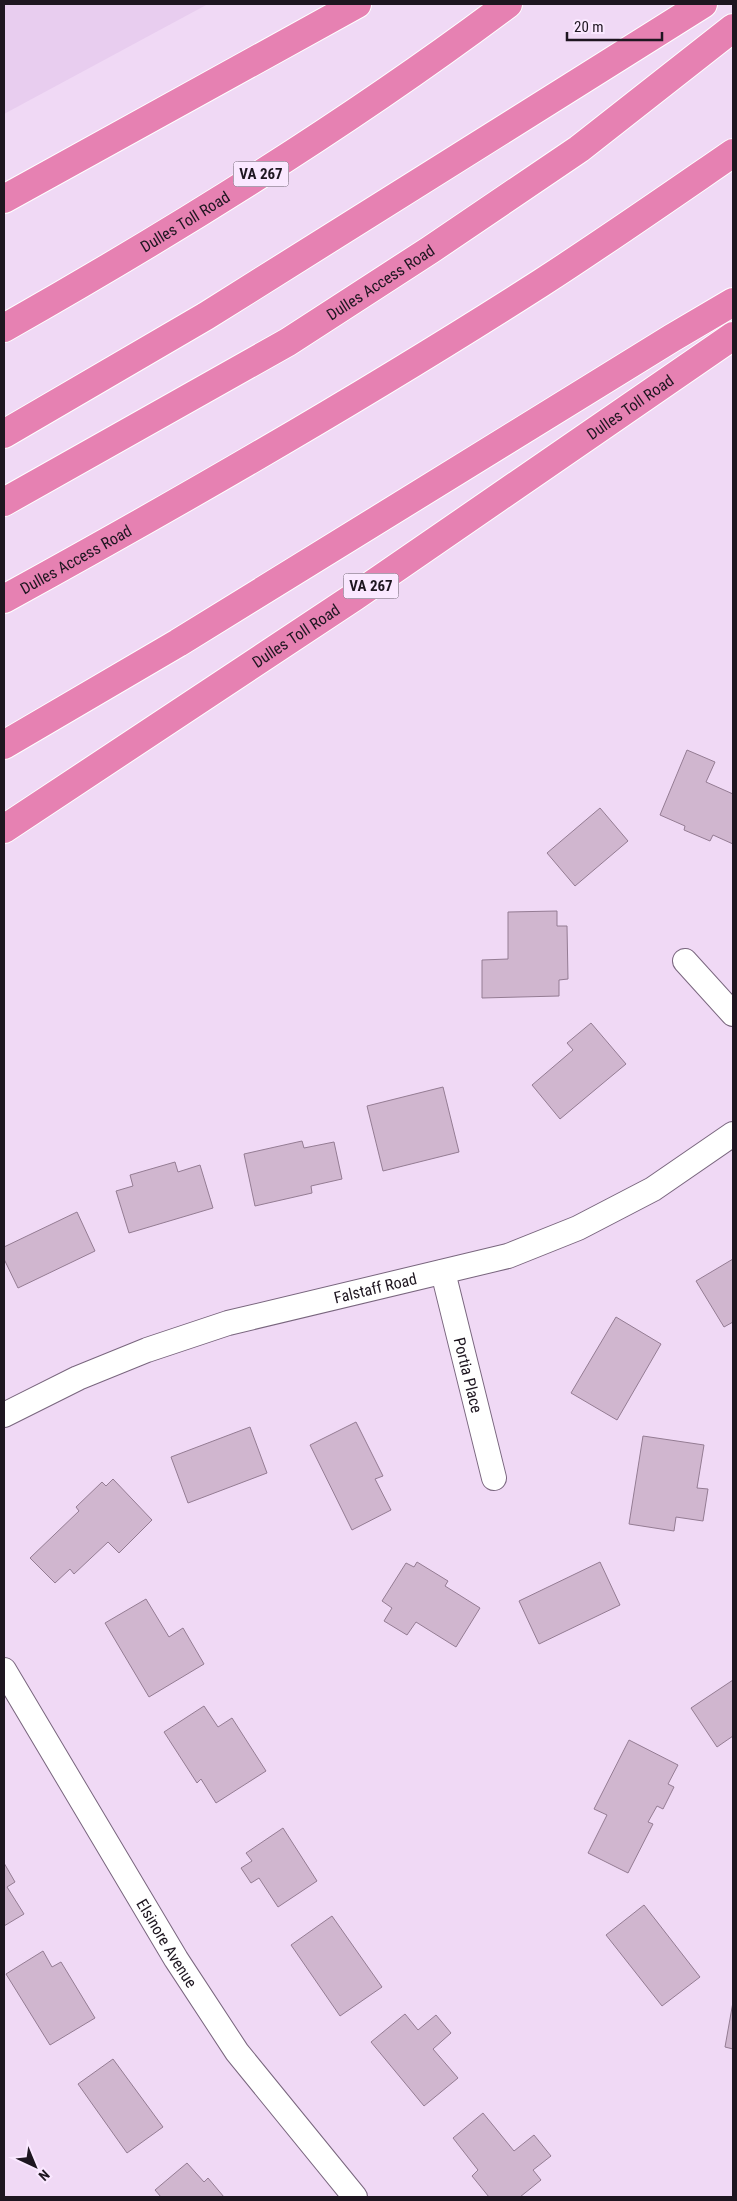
<svg xmlns="http://www.w3.org/2000/svg" width="737" height="2201" viewBox="0 0 737 2201" font-family="'Roboto Condensed',sans-serif">
<rect width="100%" height="100%" fill="#f0d9f5"/>
<polygon fill="#e8cdef" points="4,4 208,4 4,114"/>
<g fill="#d0b6cf" stroke="#947c93">
<polygon points="687,750 715,762 706,782 733,794 733,844 713,835 710,841 684,830 685,826 660,815"/>
<polygon points="600,808 628,841 575,886 547,853"/>
<polygon points="557,911 557,926 567,926 568,979 559,980 559,996 482,998 482,960 508,959 508,912"/>
<polygon points="591,1023 626,1064 560,1119 532,1085 573,1050 567,1043"/>
<polygon points="443,1087 459,1152 383,1171 367,1106"/>
<polygon points="302,1141 304,1148 334,1142 342,1179 311,1186 312,1193 255,1206 244,1154"/>
<polygon points="175,1162 178,1172 200,1165 213,1208 129,1233 116,1191 133,1186 130,1175"/>
<polygon points="77,1212 95,1251 18,1288 4,1259 4,1247"/>
<polygon points="733,1259 733,1322 724,1327 696,1281"/>
<polygon points="616,1317 661,1344 617,1420 571,1393"/>
<polygon points="356,1422 383,1476 375,1479 391,1510 352,1530 310,1445"/>
<polygon points="250,1427 267,1473 188,1503 171,1457"/>
<polygon points="643,1436 704,1445 697,1488 708,1489 703,1521 676,1517 674,1531 629,1524"/>
<polygon points="113,1479 152,1520 119,1553 108,1542 74,1574 70,1569 55,1583 30,1558 79,1511 76,1507 102,1482 106,1486"/>
<polygon points="417,1562 448,1581 445,1586 480,1608 456,1647 416,1622 407,1635 384,1621 392,1608 382,1601 406,1563 414,1567"/>
<polygon points="600,1562 620,1605 539,1644 519,1601"/>
<polygon points="146,1599 169,1637 183,1628 204,1664 149,1697 105,1623"/>
<polygon points="733,1680 733,1736 717,1747 691,1708"/>
<polygon points="204,1706 218,1727 232,1718 266,1771 216,1803 201,1779 197,1783 164,1732"/>
<polygon points="629,1740 678,1765 668,1784 674,1787 663,1809 657,1806 648,1822 653,1824 628,1873 588,1853 607,1815 594,1809"/>
<polygon points="283,1828 317,1881 278,1907 259,1878 251,1883 241,1868 252,1861 246,1853"/>
<polygon points="4,1863 15,1882 7,1887 24,1914 4,1926"/>
<polygon points="644,1905 700,1977 662,2006 606,1935"/>
<polygon points="332,1916 382,1987 340,2016 291,1945"/>
<polygon points="43,1951 52,1967 61,1962 95,2018 50,2045 6,1974"/>
<polygon points="733,2002 733,2049 725,2047"/>
<polygon points="405,2014 418,2030 436,2015 451,2033 433,2049 458,2078 424,2106 371,2042"/>
<polygon points="113,2059 163,2127 127,2153 78,2084"/>
<polygon points="483,2113 514,2151 534,2135 551,2156 533,2170 541,2180 520,2197 489,2197 472,2176 478,2170 453,2138"/>
<polygon points="187,2163 204,2182 208,2178 224,2197 161,2197 155,2190"/>
</g>
<g fill="none" stroke-linecap="round" stroke-linejoin="round">
<g stroke="#79667e" stroke-width="26">
<g id="street">
<polyline points="685,961 733,1014"/>
<path id="s1" d="M443 1272 494 1478"/>
<path id="s2" d="M4 1415 78 1378 147 1350 228 1323 508 1256 578 1228 653 1189 733 1134"/>
<path id="s3" d="M4 1670 176 1959 237 2052 355 2197"/>
</g>
</g>
<g stroke="#fff" stroke-width="30">
<g id="highway">
<polyline points="4,199 357,4"/>
<path id="s4" d="M4 328C177 230 348 124 508 4"/>
<polyline points="4,434 206,316 703,4"/>
<path id="s5" d="M4 502 288 342 430 250 579 149 733 28"/>
<path id="s6" d="M4 599C186 499 366 395 541 283 606 241 669 197 733 153"/>
<polyline points="4,745 178,643 672,338 733,302"/>
<path id="s7" d="M4 829 354 597 733 336"/>
</g>
</g>
<use href="#street" stroke="#fff" stroke-width="24"/>
<use href="#highway" stroke="#e681b2" stroke-width="28"/>
</g>
<g text-anchor="middle" dominant-baseline="central" stroke-width="4.5" stroke-linejoin="round" paint-order="stroke">
<g fill="#fae8ff" stroke="#605563" stroke-width="1">
<rect x="233.5" y="161.5" width="55" height="25" rx="4"/>
<rect x="343.5" y="573.5" width="55" height="25" rx="4"/>
</g>
<g font-size="15" font-weight="bold" fill="#1e1620">
<text x="261" y="174">VA 267</text>
<text x="371" y="586">VA 267</text>
</g>
<g font-size="16" fill="#1e1620" stroke="#fae8ff">
<text stroke="none"><textPath href="#s4" startOffset="210">Dulles Toll Road</textPath></text>
<text stroke="none"><textPath href="#s5" startOffset="436">Dulles Access Road</textPath></text>
<text stroke="none"><textPath href="#s7" startOffset="755">Dulles Toll Road</textPath></text>
<text stroke="none"><textPath href="#s6" startOffset="82">Dulles Access Road</textPath></text>
<text stroke="none"><textPath href="#s7" startOffset="350">Dulles Toll Road</textPath></text>
<text stroke="none"><textPath href="#s2" startOffset="394">Falstaff Road</textPath></text>
<text stroke="none"><textPath href="#s1" startOffset="106">Portia Place</textPath></text>
<text stroke="none"><textPath href="#s3" startOffset="318">Elsinore Avenue</textPath></text>
</g>
</g>
<rect width="737" height="2201" fill="none" stroke="#1e1620" stroke-width="10"/>
<g transform="translate(35 2166) rotate(136)" stroke="#fae8ff" stroke-width="4" paint-order="stroke">
<path d="M0-4L9 19L0 12L-9 19Z" fill="#1e1620"/>
<text y="-8" font-size="14" font-weight="bold" text-anchor="middle" fill="#1e1620">N</text>
</g>
<path d="M567 32v8h95v-8" fill="none" stroke="#1e1620" stroke-width="2.5"/>
<text x="574" y="32" font-size="15" fill="#1e1620" stroke="#fae8ff" stroke-width="4" paint-order="stroke">20 m</text>
</svg>
